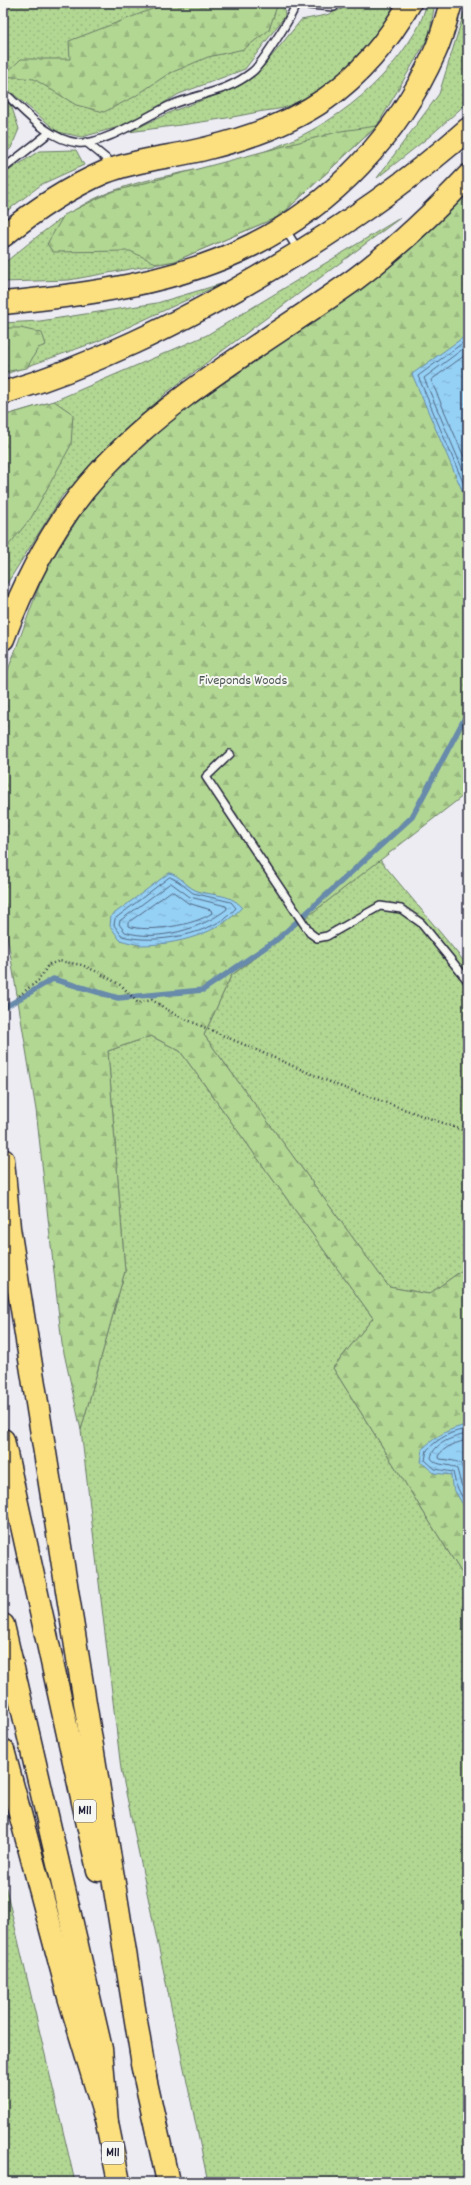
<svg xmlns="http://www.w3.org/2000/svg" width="471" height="2185" viewBox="0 0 471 2185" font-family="Dekko,sans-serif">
<defs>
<pattern id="grass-dots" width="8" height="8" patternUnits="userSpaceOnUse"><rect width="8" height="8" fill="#b2d793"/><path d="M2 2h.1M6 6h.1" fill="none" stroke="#99b880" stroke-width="1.8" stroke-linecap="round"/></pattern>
<pattern id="forest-firs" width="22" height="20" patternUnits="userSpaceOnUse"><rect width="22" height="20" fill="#b2d793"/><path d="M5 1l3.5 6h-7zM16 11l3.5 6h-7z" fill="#99b880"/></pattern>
<pattern id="water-ripples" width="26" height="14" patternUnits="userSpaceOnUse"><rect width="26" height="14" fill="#95d0f5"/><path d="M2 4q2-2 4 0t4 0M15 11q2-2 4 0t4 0" fill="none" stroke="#80b2d3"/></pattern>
</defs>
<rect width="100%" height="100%" fill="#edecf3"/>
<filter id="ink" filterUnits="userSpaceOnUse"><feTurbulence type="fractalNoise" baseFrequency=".025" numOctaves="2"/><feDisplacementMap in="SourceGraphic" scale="8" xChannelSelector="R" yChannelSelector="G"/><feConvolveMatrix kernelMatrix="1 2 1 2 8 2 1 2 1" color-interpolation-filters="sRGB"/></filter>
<g filter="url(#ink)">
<g fill="url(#grass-dots)" stroke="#6a7c67">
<polygon points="10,3 284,3 285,16 245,69 179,94 126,125 82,137 58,132 12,93 4,95 12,108 19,129 11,148 3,156 3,5"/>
<path d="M339 3H395C373 47 336 84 291 105 281 110 268 110 258 112 216 121 172 126 129 132L173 111 232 89 263 67 301 20 326 15 342 9Z"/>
<path d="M427 3H435L429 36 377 126 280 216 175 261 69 280 3 282V264C37 237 69 208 110 192 151 176 195 172 237 160 311 140 376 98 416 31 421 23 424 12 427 3Z"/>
<polygon points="467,3 468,102 430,136 377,178 439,94"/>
<polygon points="76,150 84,165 42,184 3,214 3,170 10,170 39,151"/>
<polygon points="400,218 166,393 62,496 3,590 3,416 54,401 207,335"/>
<polygon points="221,284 96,342 3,375 3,323 40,321 157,303"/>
<polygon points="380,860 468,966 468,1266 429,1294 389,1287 204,1035 231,976"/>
<polygon points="151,1036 180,1051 373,1318 333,1368 468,1583 468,2182 293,2182 281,2176 271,2182 208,2182 121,1769 81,1430 125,1271 108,1051"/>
<polygon points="3,1876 75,2182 3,2182"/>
</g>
<g fill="url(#forest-firs)" stroke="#6a7c67">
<polygon points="168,3 278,3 269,30 244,49 208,57 168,74 134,97 104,112 76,105 34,79 3,76 21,59 70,59 69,41"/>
<polygon points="377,126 280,216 175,261 158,264 130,251 53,252 47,244 64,215 111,192 341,131"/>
<polygon points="468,189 468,792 231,976 204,1035 389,1287 429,1294 468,1266 468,1297 464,1300 468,1305 468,1583 333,1368 373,1318 180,1051 151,1036 108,1051 125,1271 81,1430 62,1344 36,1110 3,910 3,688 5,678 45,570 95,492 186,406"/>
<polygon points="3,328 20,328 42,333 46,345 38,348 27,368 3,372"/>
<polygon points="54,401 73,414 71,445 31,518 3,552 3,416"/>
<polygon points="281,2176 293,2182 271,2182"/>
</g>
<g fill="url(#water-ripples)" stroke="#678aab">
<polygon points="468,334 468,504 412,374"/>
<path d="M169 873C180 875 185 885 195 890 213 897 228 892 242 907 219 934 176 945 141 945 134 944 127 942 120 940L110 926 111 916Z"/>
<path d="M468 1425V1513L452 1486 451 1475 434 1473 421 1462 423 1448C437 1436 449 1428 468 1425Z"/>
</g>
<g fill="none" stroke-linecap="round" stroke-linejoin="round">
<g stroke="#506885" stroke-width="1">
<polyline points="468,339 418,376 468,494"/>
<polyline points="468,345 424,378 468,482"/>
<polyline points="468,353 431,380 468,466"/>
<path d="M170 877 179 882 193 893 231 902 236 908C214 935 153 945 122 936L114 925 115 919Z"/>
<path d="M171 883 190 897 226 906 227 909C202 929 156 942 125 932L119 924 120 921Z"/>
<path d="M172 891 188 903 211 910 212 913C196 925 147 933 128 926V923Z"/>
<path d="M468 1429C451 1431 439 1438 427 1450L425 1460 435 1469 453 1472 456 1485 468 1508"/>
<path d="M468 1434C455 1436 433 1443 431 1458 438 1468 448 1462 457 1469L461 1484 468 1497"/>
<path d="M468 1440C457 1442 444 1447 438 1456L440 1459C469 1462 459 1464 468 1484"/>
</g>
<polyline stroke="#678aab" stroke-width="5.5" points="7,1006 53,979 118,998 203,990 279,938 412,817 468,712"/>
<g stroke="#22223b" stroke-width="10">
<g id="service">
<polyline points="296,4 334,7"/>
<path d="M9 97C29 116 49 139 78 143 102 146 148 115 171 105 199 93 226 93 252 72 261 65 294 14 296 3"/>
<polyline points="86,142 114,165"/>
<polyline points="3,169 49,133"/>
<polyline points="285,229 299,251"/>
<polyline points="230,754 206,777 310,933 317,938 327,936 380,906 401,909 421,923 468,981"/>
</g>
</g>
<g stroke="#22223b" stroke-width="25">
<g id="motorway">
<path d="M3 236C35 210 68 188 105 172 138 159 174 157 208 148 302 125 361 88 410 3"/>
<path d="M3 303C86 295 177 283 252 245 334 204 398 135 435 52 442 37 446 19 451 3"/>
<path d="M3 393C93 366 177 324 258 277 332 234 404 186 468 129"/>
<path d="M3 639C25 580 55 521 98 474 166 397 270 340 354 280 393 251 435 211 468 176"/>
<polyline points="3,1160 9,1228 145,2077"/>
<polyline points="3,1440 98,1870"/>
<polyline points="3,1625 101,2049 107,2123"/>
<polyline points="3,1750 69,1997 107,2123 119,2182"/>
<polyline points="142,2064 168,2182"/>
</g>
</g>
<polyline stroke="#22223b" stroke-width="2.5" stroke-dasharray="1 3" stroke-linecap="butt" points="16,998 39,980 48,965 59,961 82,965 100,973 122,986 138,1003 152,1000 176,1015 339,1086 468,1132"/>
<use href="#service" stroke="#f6f6f2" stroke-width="7"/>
<use href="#motorway" stroke="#fce080" stroke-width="22"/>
</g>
</g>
<g text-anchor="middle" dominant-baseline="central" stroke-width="4" stroke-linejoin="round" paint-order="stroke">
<g fill="#f6f6f2" stroke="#626272" stroke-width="1">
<rect x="74" y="1800" width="22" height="22" rx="3"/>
<rect x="102" y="2142" width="22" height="22" rx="3"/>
</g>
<g font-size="13" font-weight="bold" fill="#22223b">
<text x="85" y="1811">M11</text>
<text x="113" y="2153">M11</text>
</g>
<g font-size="14" fill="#4d5855" stroke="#f6f6f2">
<text x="243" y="681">Fiveponds Woods</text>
</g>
</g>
<rect width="471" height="2185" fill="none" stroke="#f6f6f2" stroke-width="16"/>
<rect x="8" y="8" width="455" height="2169" fill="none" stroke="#22223b" stroke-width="1.5" filter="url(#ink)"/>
</svg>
